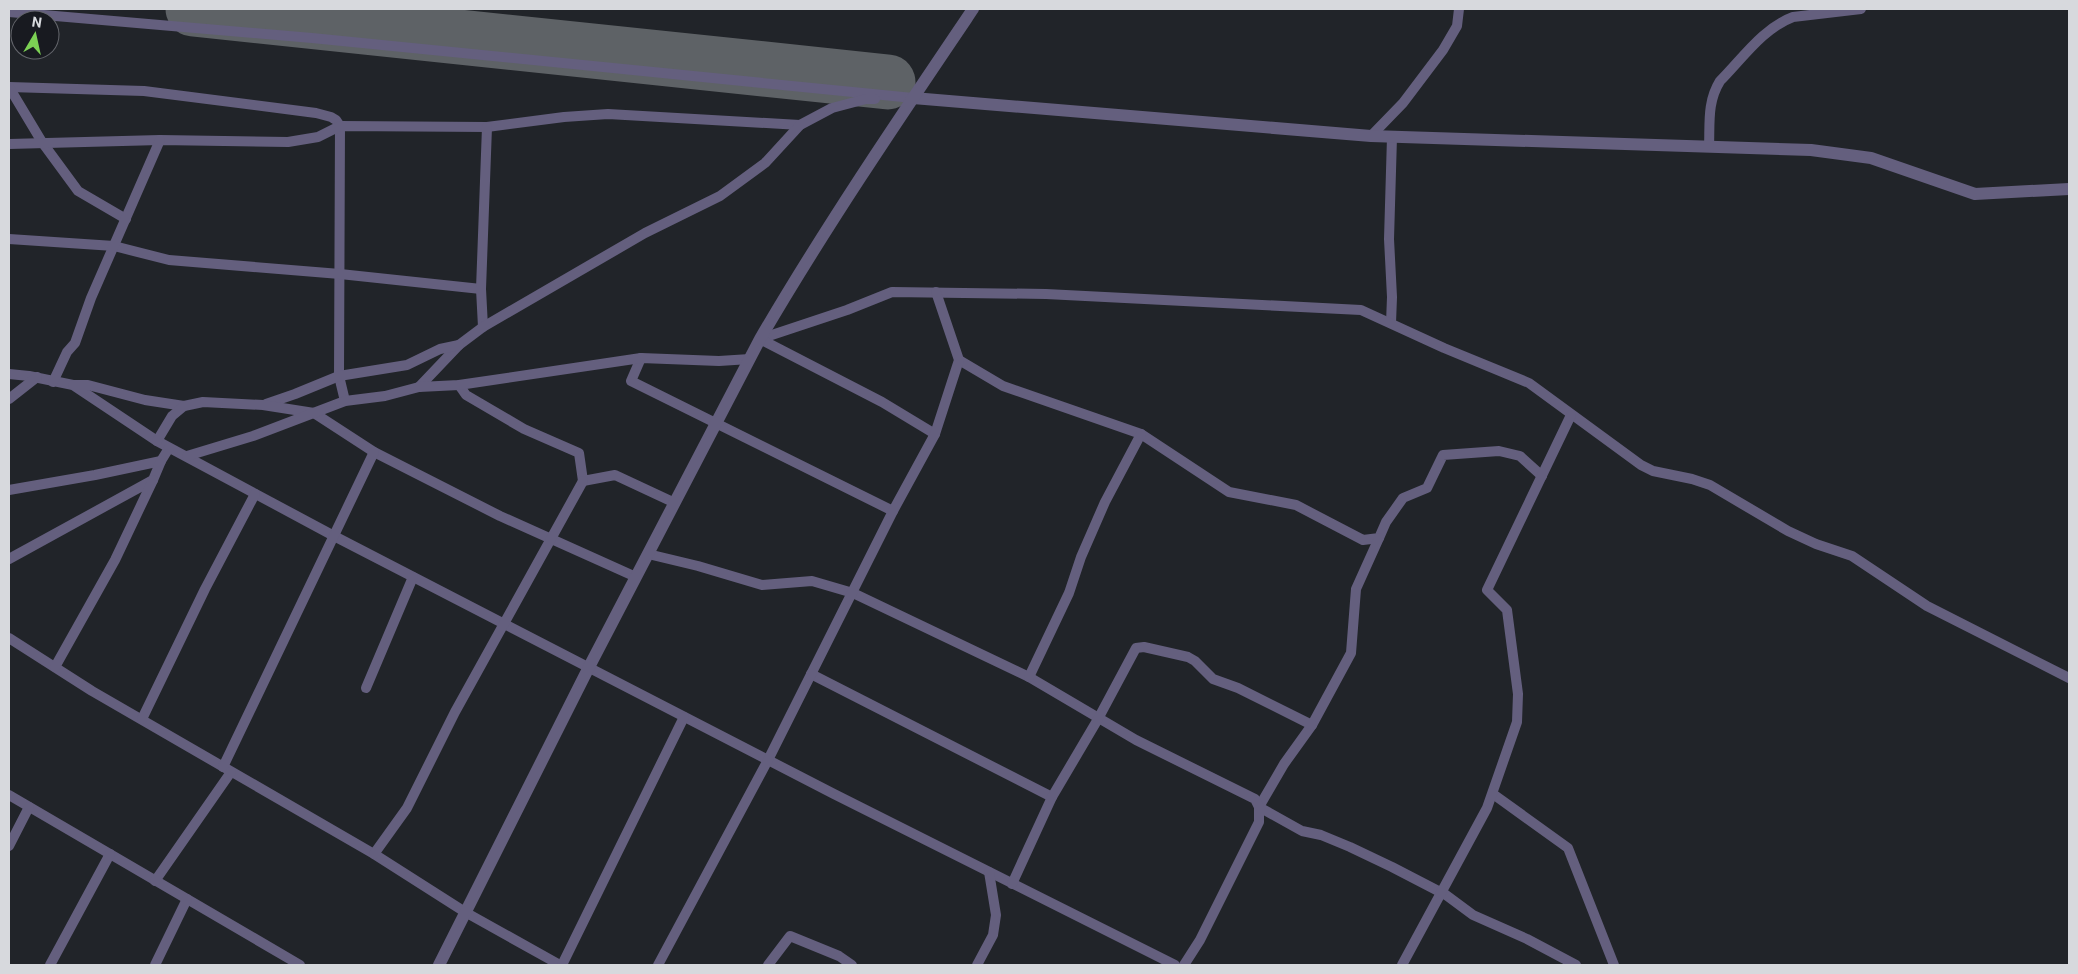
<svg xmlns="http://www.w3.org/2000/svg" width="2078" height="974" viewBox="0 0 2078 974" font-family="Roboto,sans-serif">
<rect width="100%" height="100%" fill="#212429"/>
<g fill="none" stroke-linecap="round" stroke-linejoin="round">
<polyline stroke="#5e6266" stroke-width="55" points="193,9 888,82"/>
<g stroke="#645f7e" stroke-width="10">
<polyline points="9,12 312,38 913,98"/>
<polyline points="9,87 144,91 316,113 331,117 336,120 340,126 339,376 345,401"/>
<polyline points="9,87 42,142 78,191 126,219"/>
<polyline points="1371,136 1403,103 1443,50 1457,26 1459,9"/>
<polyline points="9,144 160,140 288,142 318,137 340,126 487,127 564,117 608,114 800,125"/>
<path d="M1709 147C1710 123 1707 102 1720 81 1742 59 1763 28 1793 17L1861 9"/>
<polyline points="9,239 114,246 169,260 340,274 481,289"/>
<polyline points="1391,323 1392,297 1389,239 1392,137"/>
<polyline points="483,327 481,289 487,127"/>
<polyline points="760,339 847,310 892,292 1046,294 1361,310 1444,348 1529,383 1641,465 1653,471 1692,479 1710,485 1788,531 1816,544 1852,556 1927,606 2069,678"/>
<polyline points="760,339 882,402 935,434"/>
<polyline points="641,358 631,381 893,511"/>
<polyline points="959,360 1003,386 1141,434 1229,492 1296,505 1363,540 1379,538 1386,522 1403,498 1427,488 1443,455 1499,451 1520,456 1542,476"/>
<polyline points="9,374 29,376 73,385 157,441 334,536 834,794 1175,965"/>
<polyline points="53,382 67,352 75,343 91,298 160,140"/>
<polyline points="73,385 88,385 145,400 184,406"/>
<polyline points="459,385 466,395 524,429 579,453 583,481 615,475 675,503"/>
<polyline points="419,387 459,345 483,327 645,233 720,196 765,163 800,125 832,108 866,99 875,99"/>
<polyline points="9,399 37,377"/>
<polyline points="266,404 295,394 339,376 407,365 440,349 459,345"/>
<polyline points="157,441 172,416 184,406 203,402 263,405 314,413 374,452 500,516 636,577"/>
<polyline points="187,456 253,436 345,401 385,396 419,387 459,385 641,358 719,361 750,359"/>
<polyline points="9,490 95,475 161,461"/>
<polyline points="1379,538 1356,589 1351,653 1312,725 1284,764 1259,807 1302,831 1321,835 1350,847 1392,867 1446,895 1473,915 1527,939 1576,965"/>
<polyline points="648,554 698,566 762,585 812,581 853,593 1029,677 1136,740 1255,799 1259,807 1259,822 1200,940 1184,965"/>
<polyline points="9,559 153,480 161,461 169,448"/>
<polyline points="9,638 92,691 374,854 465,912 560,965"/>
<polyline points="55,667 115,560 153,480"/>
<polyline points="811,674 1052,797"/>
<polyline points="1029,677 1069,593 1081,557 1105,502 1141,434"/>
<polyline points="366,688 413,577"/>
<polyline points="142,719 205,589 255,494"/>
<polyline points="223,767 374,452"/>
<polyline points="1493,794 1568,848 1614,965"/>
<polyline points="9,795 300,965"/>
<polyline points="9,846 29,807"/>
<polyline points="374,854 407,808 455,712 583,481"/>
<polyline points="155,881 231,772"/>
<polyline points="1012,884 1052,797 1098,719 1136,648 1144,647 1188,657 1195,661 1213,679 1238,688 1312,725"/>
<polyline points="50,965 110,854"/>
<polyline points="155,965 187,899"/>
<polyline points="562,965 684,717"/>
<polyline points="658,965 768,760 893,511 935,434 959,360 936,292"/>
<polyline points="768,965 790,936 839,956 852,965"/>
<polyline points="977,965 993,935 996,915 989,872"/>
<polyline points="1402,965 1487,808 1517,722 1518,694 1507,610 1487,590 1571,415"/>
</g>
<g stroke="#645f7e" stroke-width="12">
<polyline points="913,98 1371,136 1811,150 1871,158 1975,194 2069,189"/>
<path d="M439 965 589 667 760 339C826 226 900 117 973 9"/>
</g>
</g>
<rect width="2078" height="974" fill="none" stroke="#d7d9dd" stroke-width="20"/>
<g transform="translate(35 35) rotate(9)"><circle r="24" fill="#181a20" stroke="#64666c"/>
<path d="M0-4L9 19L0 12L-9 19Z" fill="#7cd154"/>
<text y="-8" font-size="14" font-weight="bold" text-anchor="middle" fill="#d7d9dd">N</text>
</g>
</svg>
